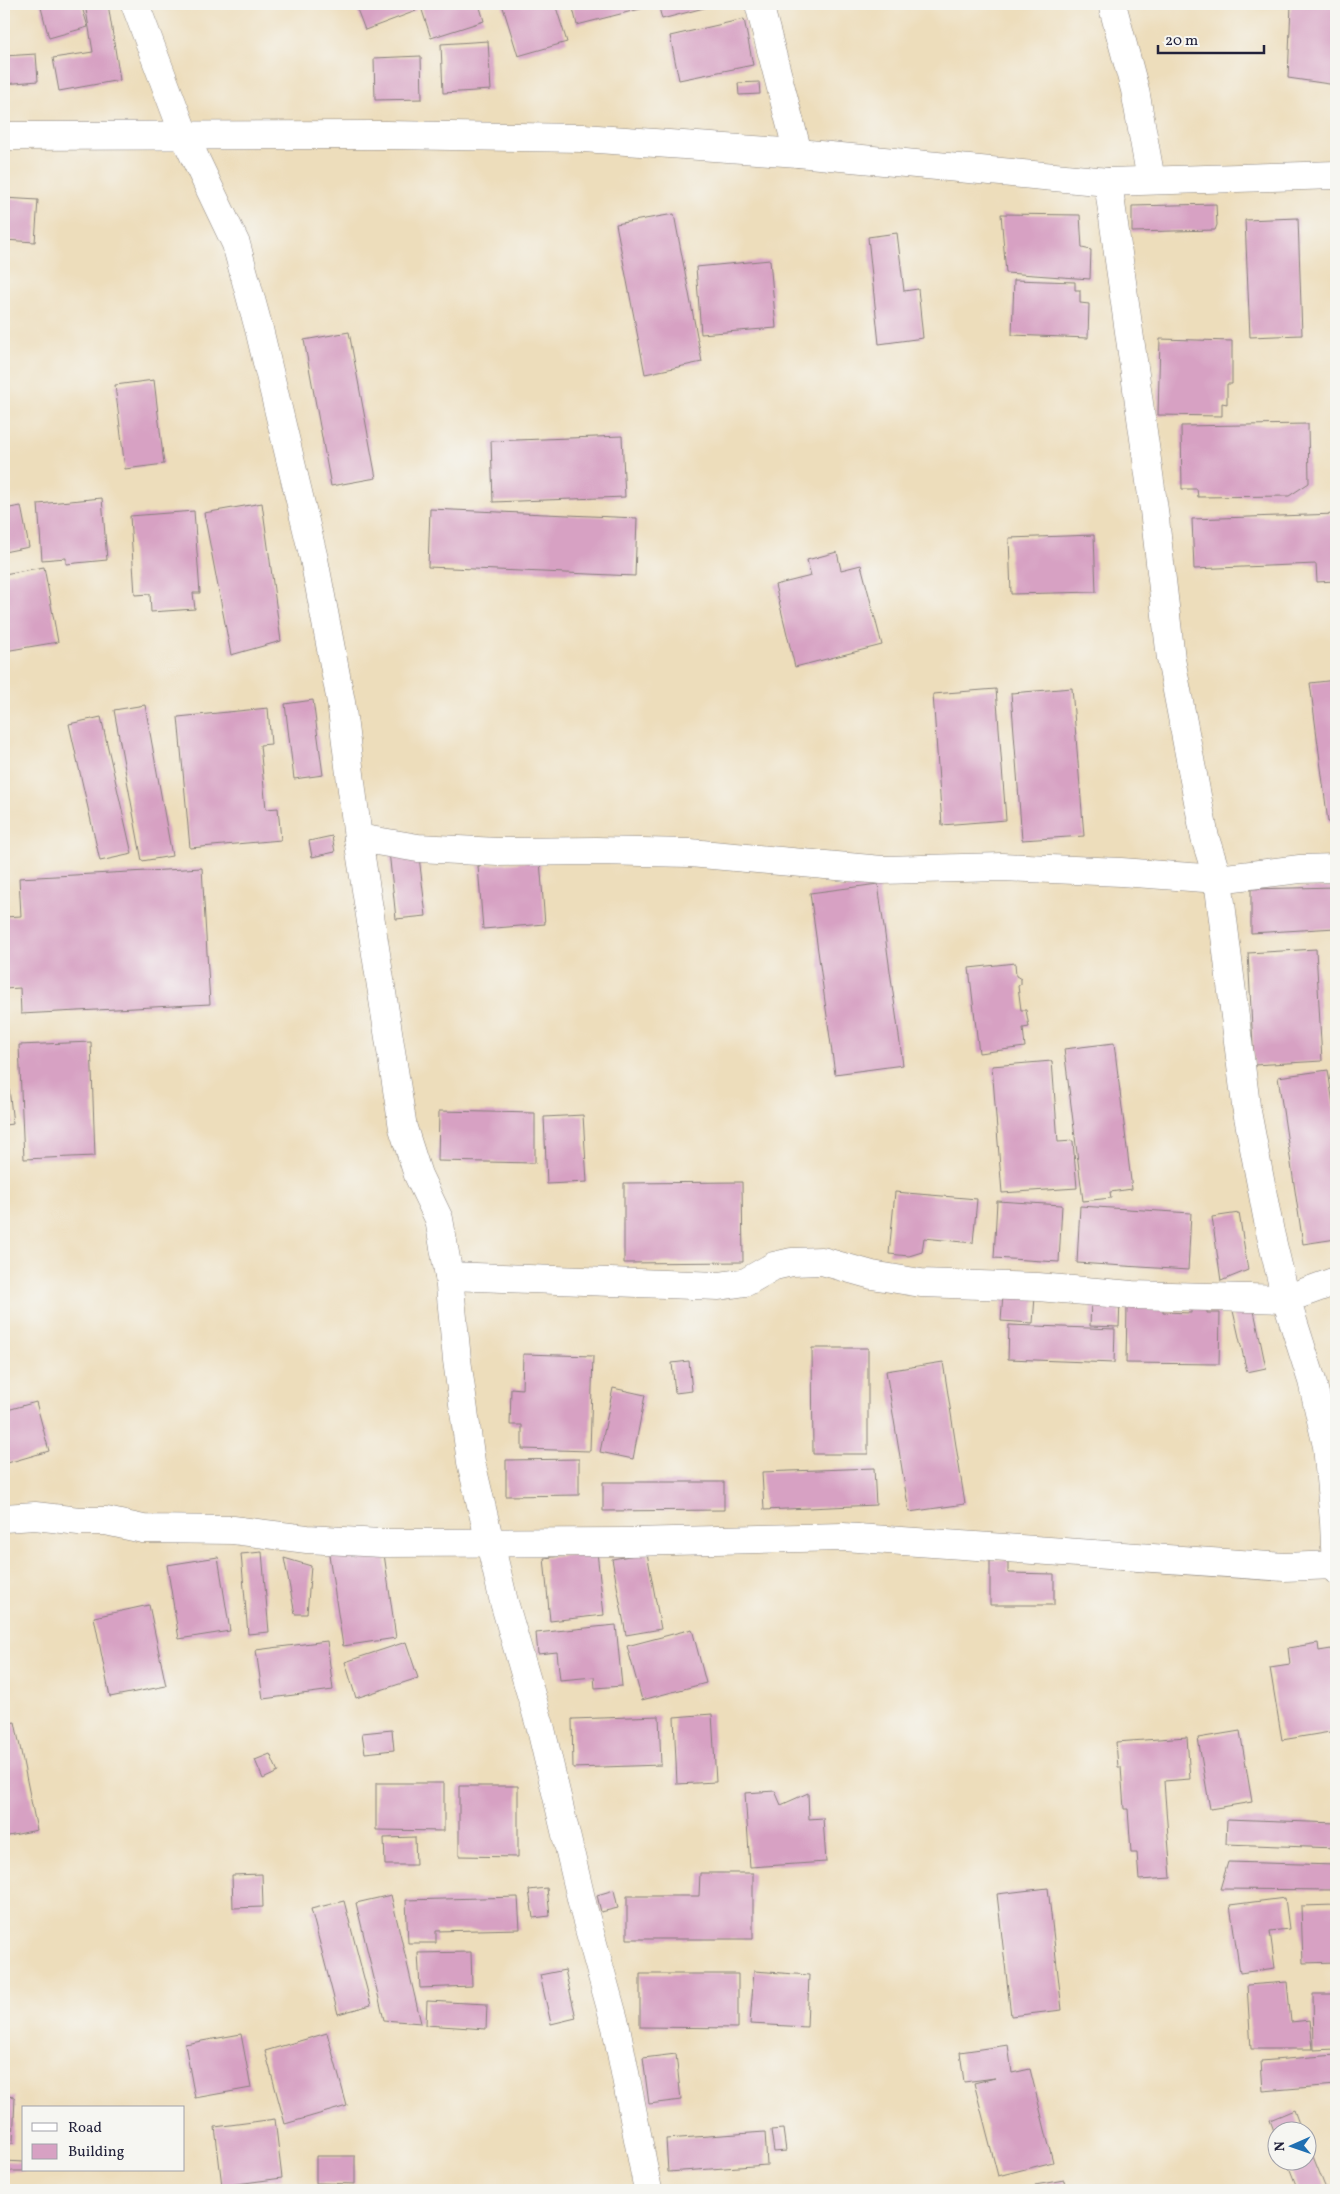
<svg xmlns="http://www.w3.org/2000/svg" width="1340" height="2194" viewBox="0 0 1340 2194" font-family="Vollkorn,serif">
<rect width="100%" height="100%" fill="#f6f6f2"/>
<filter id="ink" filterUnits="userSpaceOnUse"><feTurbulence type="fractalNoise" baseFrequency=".02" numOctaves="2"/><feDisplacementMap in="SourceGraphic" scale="10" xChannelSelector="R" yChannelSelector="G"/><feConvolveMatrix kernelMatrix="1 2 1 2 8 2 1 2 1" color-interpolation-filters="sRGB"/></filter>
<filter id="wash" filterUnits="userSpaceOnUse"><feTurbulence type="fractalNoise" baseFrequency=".0096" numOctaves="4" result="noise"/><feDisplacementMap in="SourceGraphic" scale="20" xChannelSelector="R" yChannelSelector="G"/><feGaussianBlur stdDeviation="1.12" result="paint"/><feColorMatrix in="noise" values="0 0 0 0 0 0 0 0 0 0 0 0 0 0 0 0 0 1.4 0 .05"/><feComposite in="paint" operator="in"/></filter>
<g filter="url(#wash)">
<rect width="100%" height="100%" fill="#edddbb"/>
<g id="blocks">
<g fill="#d7a1c3">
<polygon points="40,4 81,4 88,27 49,38"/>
<polygon points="85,4 108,4 120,80 59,91 53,58 93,52"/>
<polygon points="355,4 413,4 416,11 365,30"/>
<polygon points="420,4 479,4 484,21 431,38"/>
<polygon points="502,4 555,4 567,42 518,56"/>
<polygon points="572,4 643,4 644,8 577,25"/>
<polygon points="658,4 719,4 662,19"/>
<polygon points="1291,4 1336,4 1336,85 1288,78"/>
<polygon points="744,19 753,65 679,80 670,36"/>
<polygon points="488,41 491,90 443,93 441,44"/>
<polygon points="36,54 38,81 4,84 4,56"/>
<polygon points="421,56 422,99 375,100 374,58"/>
<polygon points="759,82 760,94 739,95 738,83"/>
<polygon points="4,198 38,200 35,242 4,240"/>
<polygon points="1216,204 1217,225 1215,230 1132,232 1132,206"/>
<polygon points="674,214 702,362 645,374 616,224"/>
<polygon points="1001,214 1080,215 1082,248 1091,250 1090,279 1006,273"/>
<polygon points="1298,218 1302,335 1250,337 1245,220"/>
<polygon points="897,233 904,291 918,289 923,338 879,344 868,237"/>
<polygon points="770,260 776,328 701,334 696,267"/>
<polygon points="1014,280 1075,282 1075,290 1080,290 1080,303 1089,304 1088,338 1012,335"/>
<polygon points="349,332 376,478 331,486 304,340"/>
<polygon points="1160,339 1232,341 1232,384 1227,384 1227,404 1222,403 1222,416 1158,415"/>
<polygon points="154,380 164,464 125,469 115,385"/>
<polygon points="1308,424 1309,483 1289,496 1198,497 1197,489 1182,489 1181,426"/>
<polygon points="622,436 625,497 493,502 491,441"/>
<polygon points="102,498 107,560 66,564 66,558 42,560 38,504"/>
<polygon points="262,503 281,641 231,655 204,513"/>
<polygon points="21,506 29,547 4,552 4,509"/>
<polygon points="430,509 637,518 635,576 428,567"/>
<polygon points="194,511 200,593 193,593 195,609 151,612 150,594 135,595 130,516"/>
<polygon points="1336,514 1336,581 1317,582 1316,564 1194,569 1192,519"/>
<polygon points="1094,535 1096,592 1011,594 1009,538"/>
<polygon points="837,552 841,570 861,565 882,645 795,667 775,585 811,576 807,560"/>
<polygon points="44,567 58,642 5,651 4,574"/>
<polygon points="1336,680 1336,821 1328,822 1310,683"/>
<polygon points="1072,688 1084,836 1022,840 1011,693"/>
<polygon points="996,689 1006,820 942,825 933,694"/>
<polygon points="313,700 323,775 294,779 285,704"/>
<polygon points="145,705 172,856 142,861 114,710"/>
<polygon points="268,708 271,744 260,745 266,809 278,808 281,840 190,848 178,717"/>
<polygon points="101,717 132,854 100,861 69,724"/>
<polygon points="332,836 335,852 312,857 309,841"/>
<polygon points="418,848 426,916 396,919 389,851"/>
<polygon points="540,861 545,924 483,929 478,866"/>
<polygon points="202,868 210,1004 21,1014 20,988 4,989 4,917 21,916 19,878"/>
<polygon points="878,884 903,1065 835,1074 810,893"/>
<polygon points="1336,887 1336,928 1251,933 1251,889"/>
<polygon points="1316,949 1322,1061 1254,1065 1248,953"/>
<polygon points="1334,949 1336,949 1336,1005 1335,1005"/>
<polygon points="1015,963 1016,976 1021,979 1021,984 1018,986 1021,1010 1026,1010 1029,1027 1023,1028 1025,1047 979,1053 969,968"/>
<polygon points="91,1042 95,1156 24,1159 19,1045"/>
<polygon points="1114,1043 1132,1189 1110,1192 1111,1198 1083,1201 1064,1049"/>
<polygon points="5,1052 13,1124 4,1125 4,1053"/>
<polygon points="1052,1061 1058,1142 1073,1141 1077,1188 1002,1193 992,1066"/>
<polygon points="1328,1070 1336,1124 1336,1239 1303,1244 1278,1077"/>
<polygon points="439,1111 535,1113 535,1163 438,1161"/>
<polygon points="583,1115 587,1182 547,1184 544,1117"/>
<polygon points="742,1182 743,1262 624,1263 624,1183"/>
<polygon points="895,1192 977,1199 973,1243 924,1238 922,1252 909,1256 889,1254"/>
<polygon points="997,1201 1062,1205 1059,1262 994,1258"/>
<polygon points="1080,1206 1191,1213 1188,1270 1077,1263"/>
<polygon points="1239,1213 1248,1270 1221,1281 1212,1217"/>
<polygon points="1003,1294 1035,1297 1033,1323 1001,1321"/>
<polygon points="1091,1300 1120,1301 1119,1327 1090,1326"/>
<polygon points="1127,1305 1163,1306 1163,1312 1191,1313 1191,1307 1207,1307 1207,1313 1220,1313 1219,1364 1126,1363"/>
<polygon points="1253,1306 1266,1368 1247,1372 1233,1311"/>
<polygon points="1009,1325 1115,1329 1114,1363 1008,1359"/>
<polygon points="812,1348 868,1348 868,1454 813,1454"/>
<polygon points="523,1354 593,1356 590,1451 522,1449 522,1425 510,1425 511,1388 522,1389"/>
<polygon points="689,1361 692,1391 675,1393 672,1363"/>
<polygon points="943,1362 965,1504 909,1512 886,1371"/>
<polygon points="613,1388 645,1395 633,1459 600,1452"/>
<polygon points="36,1402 49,1451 4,1464 4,1411"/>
<polygon points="579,1459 579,1495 506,1496 506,1460"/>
<polygon points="874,1468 876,1505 764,1510 762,1472"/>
<polygon points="603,1482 724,1482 724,1510 603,1511"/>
<polygon points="383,1547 396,1638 343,1646 329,1555"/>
<polygon points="262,1552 269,1632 248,1634 241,1554"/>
<polygon points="597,1552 604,1615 550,1621 544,1558"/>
<polygon points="647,1553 661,1629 626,1635 612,1559"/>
<polygon points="218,1557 230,1631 179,1639 167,1565"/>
<polygon points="284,1558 311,1566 307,1614 295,1614"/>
<polygon points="990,1560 1008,1560 1008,1573 1054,1574 1054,1605 990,1605"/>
<polygon points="149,1605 166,1686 110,1697 94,1617"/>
<polygon points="616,1625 622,1686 595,1688 594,1677 560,1680 557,1652 538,1654 536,1633"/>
<polygon points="692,1629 706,1683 642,1700 627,1646"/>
<polygon points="327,1641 333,1690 263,1699 256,1650"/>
<polygon points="406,1642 418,1678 356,1698 345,1662"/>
<polygon points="1318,1643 1319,1651 1331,1649 1336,1683 1336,1731 1282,1740 1270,1668 1290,1665 1288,1648"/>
<polygon points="712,1714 716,1782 677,1784 674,1717"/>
<polygon points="659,1716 661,1765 573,1768 572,1719"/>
<polygon points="15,1722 37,1830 4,1837 4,1724"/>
<polygon points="392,1730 394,1750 365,1753 362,1733"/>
<polygon points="1240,1731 1252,1802 1210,1809 1198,1738"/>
<polygon points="1187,1737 1190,1779 1164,1781 1171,1878 1139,1880 1137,1853 1131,1853 1128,1809 1124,1809 1121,1767 1118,1767 1116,1742"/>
<polygon points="270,1754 278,1772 263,1779 255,1760"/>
<polygon points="376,1783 444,1783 444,1831 376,1830"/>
<polygon points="459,1786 518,1786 518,1857 459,1856"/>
<polygon points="775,1791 781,1805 808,1793 809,1819 823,1818 826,1862 750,1867 745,1793"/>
<polygon points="1227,1819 1336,1823 1336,1848 1226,1844"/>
<polygon points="415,1837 416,1865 385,1865 384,1838"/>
<polygon points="1228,1862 1336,1865 1336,1890 1220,1889"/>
<polygon points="700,1873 753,1873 753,1939 627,1939 627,1896 699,1896"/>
<polygon points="262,1874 263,1907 233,1908 232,1875"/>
<polygon points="547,1888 550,1916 533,1918 529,1890"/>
<polygon points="1048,1888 1062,2010 1011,2016 997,1894"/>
<polygon points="614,1890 618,1908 601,1912 597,1895"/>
<polygon points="391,1895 421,2023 384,2020 356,1903"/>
<polygon points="518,1897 520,1929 436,1931 436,1943 408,1943 406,1900"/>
<polygon points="1285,1898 1289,1929 1270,1931 1275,1968 1240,1973 1230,1905"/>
<polygon points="344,1901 371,2005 338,2014 311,1909"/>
<polygon points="1336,1905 1336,1962 1303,1963 1301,1906"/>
<polygon points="471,1952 472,1986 420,1988 418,1953"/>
<polygon points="565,1970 576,2018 551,2024 540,1975"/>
<polygon points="754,1971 809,1975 807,2027 750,2024"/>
<polygon points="640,1974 738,1974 738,2028 640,2027"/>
<polygon points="1287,1982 1291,2022 1310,2020 1313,2049 1251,2049 1247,1985"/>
<polygon points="1313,1994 1336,1994 1336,2049 1314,2050"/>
<polygon points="427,2001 487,2004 486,2029 426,2025"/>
<polygon points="327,2033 347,2106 285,2124 265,2051"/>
<polygon points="241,2034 251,2088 195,2098 185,2044"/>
<polygon points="1008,2045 1012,2073 1030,2069 1053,2162 998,2176 974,2083 995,2078 964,2082 960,2052"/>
<polygon points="676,2054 681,2100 649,2104 643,2058"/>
<polygon points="1336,2055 1336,2085 1263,2091 1261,2061"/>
<polygon points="4,2096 15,2097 13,2143 4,2143"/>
<polygon points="1294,2110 1302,2132 1278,2132 1277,2139 1270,2120"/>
<polygon points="275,2119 282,2178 222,2186 215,2127"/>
<polygon points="783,2129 786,2151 774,2152 771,2130"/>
<polygon points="765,2132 767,2165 668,2172 666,2139"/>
<polygon points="1308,2144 1326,2189 1322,2190 1298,2190 1287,2162 1308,2162"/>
<polygon points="316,2156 355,2156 355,2184 316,2183"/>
<polygon points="4,2161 24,2162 24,2171 4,2171"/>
<polygon points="1064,2180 1066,2190 1036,2190 1035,2185"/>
</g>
</g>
</g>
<g filter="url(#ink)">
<use href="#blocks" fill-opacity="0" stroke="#88807b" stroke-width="1"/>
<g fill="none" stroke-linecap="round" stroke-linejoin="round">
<g stroke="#88807b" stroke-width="29">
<g id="minor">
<polyline points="135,4 185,137 236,244 259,329 314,559 341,702 358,838 403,1128 418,1175 439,1219 449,1276 457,1360 471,1462 504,1602 541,1729 584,1911 616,2027 648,2190"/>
<polyline points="759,4 798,153"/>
<polyline points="1112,4 1135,90 1151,180"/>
<polyline points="4,136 386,135 583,138 798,153 1108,182 1336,175"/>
<polyline points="1108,182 1154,510 1171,659 1205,838 1218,879 1246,1106 1270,1232 1286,1299 1312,1381 1327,1446 1334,1522 1336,1570"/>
<polyline points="358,838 418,848 498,852 596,851 690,853 882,870 1002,867 1121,872 1218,879 1300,869 1336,868"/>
<polyline points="449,1276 719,1286 746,1282 774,1266 792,1262 822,1261 872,1275 921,1283 1038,1287 1132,1295 1286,1299 1336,1281"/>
<polyline points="4,1518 35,1516 79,1521 106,1521 143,1529 233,1530 307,1539 381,1543 629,1542 843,1537 1284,1567 1335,1565"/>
</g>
</g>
<use href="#minor" stroke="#fff" stroke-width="28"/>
</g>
</g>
<rect width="1340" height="2194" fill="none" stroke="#f6f6f2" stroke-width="20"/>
<rect x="22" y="2106" width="162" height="65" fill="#f6f6f2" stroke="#a1a1a9"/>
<rect x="32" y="2123" width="25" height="8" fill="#ffffff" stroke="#a1a1a9"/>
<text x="68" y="2132" font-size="15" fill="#22223b">Road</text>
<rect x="32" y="2144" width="25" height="15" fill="#d7a1c3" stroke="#a1a1a9"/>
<text x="68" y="2156" font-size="15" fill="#22223b">Building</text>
<g transform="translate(1292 2146) rotate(268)"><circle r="24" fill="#f6f6f2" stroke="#a1a1a9"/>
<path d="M0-4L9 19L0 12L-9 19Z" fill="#1f6fb2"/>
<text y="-8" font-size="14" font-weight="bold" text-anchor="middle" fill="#22223b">N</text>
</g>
<path d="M1158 45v8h106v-8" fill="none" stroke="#22223b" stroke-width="2.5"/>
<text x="1165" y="45" font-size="15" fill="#22223b" stroke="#f6f6f2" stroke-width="4" paint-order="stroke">20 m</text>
</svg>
